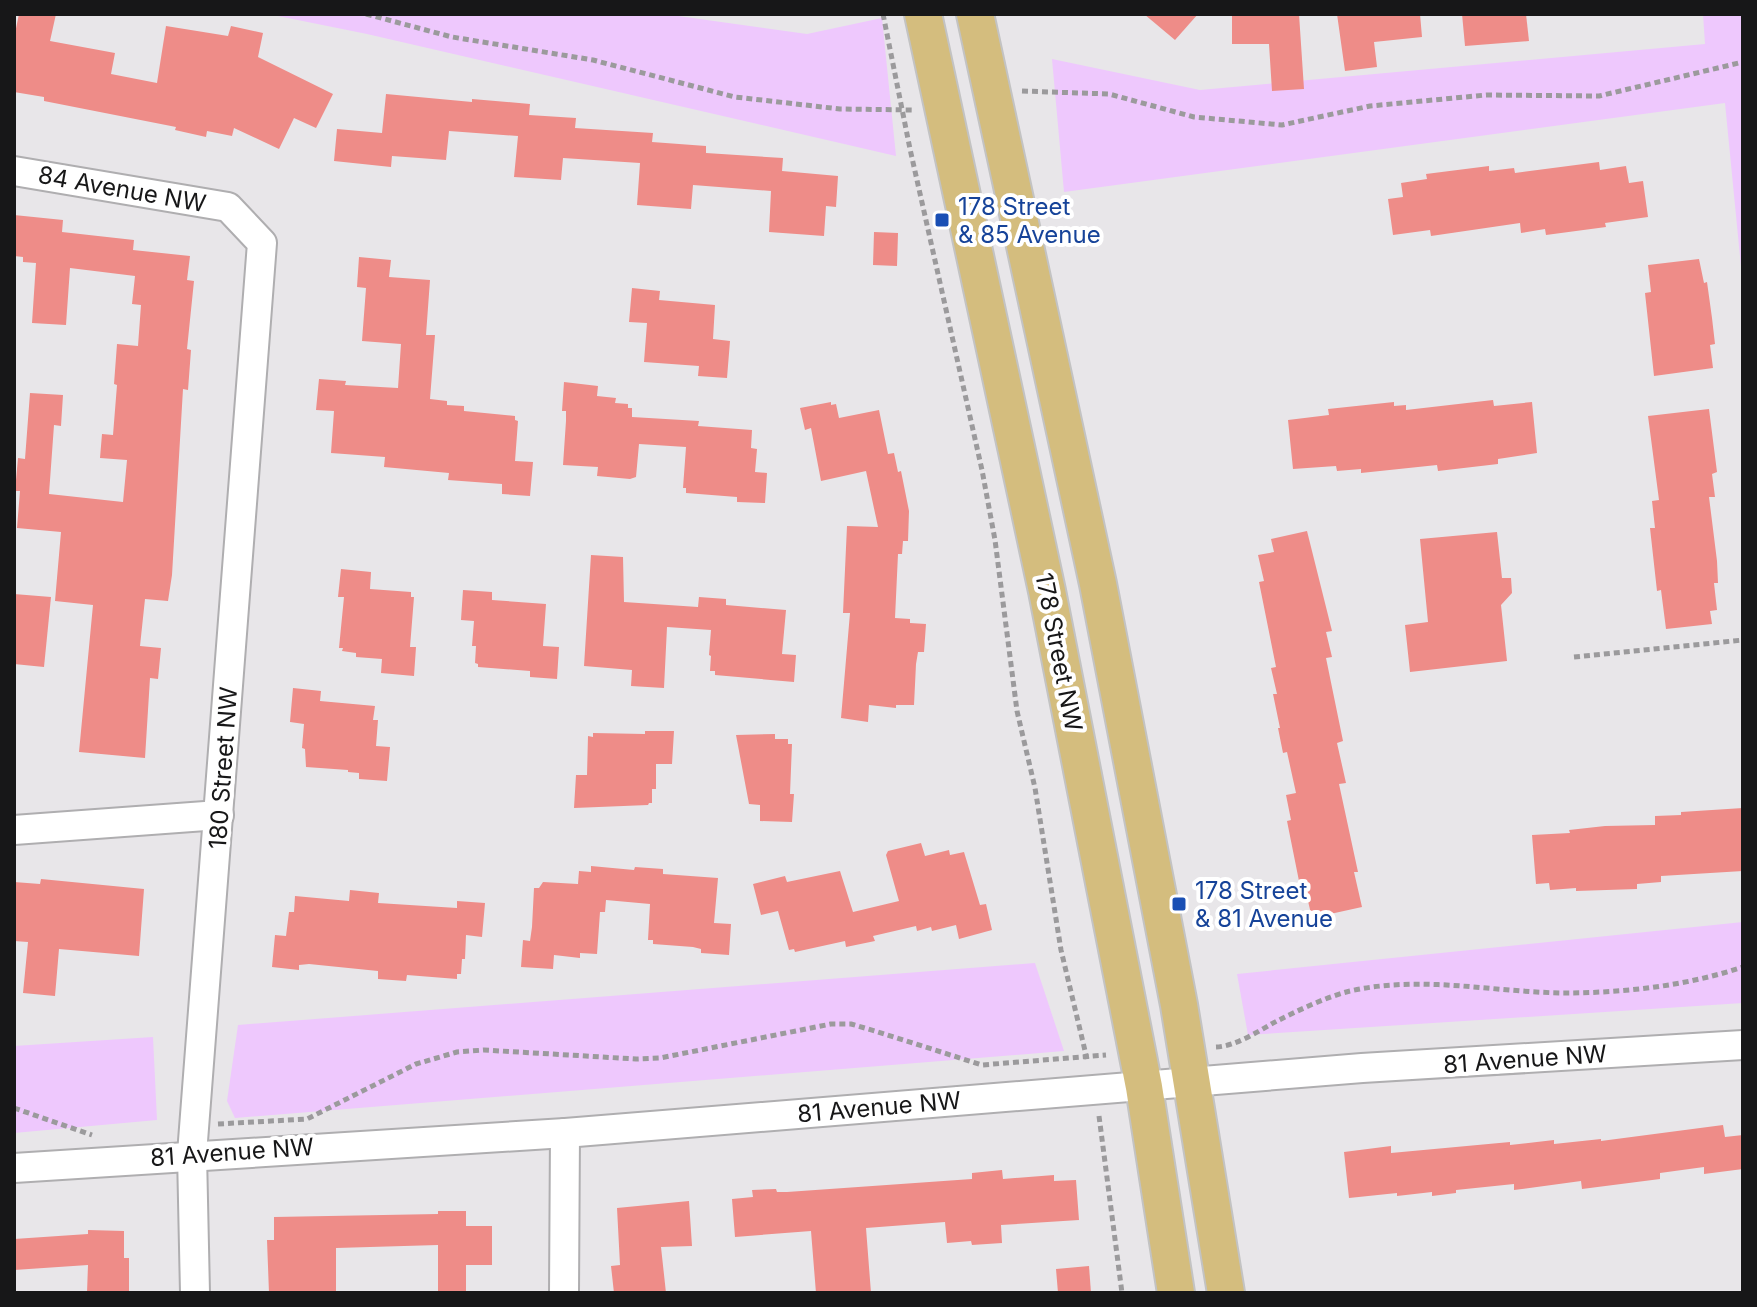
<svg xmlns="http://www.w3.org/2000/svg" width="1757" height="1307" viewBox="0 0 1757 1307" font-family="Inter,sans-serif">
<rect width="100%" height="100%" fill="#e8e6e9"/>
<g fill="#eec8fd">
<polygon points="268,14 664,14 807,34 882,18 896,156 367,34"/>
<polygon points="1703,14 1743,14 1743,287 1725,103 1064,192 1052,59 1200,90 1705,44"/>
<polygon points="1743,922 1743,1003 1248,1035 1237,974"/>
<polygon points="1035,963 1064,1051 235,1118 227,1101 238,1025"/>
<polygon points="153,1037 157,1120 14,1133 14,1046"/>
</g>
<g fill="#ee8c88">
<polygon points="19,14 56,14 50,41 115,53 111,74 157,83 166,26 228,36 231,26 263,33 258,57 333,94 316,128 294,118 279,149 234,128 232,136 207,131 206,137 175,130 176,127 44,101 44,97 14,92 14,38"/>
<polygon points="1144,14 1198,14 1175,40"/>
<polygon points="1232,14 1299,14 1304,89 1272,91 1269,44 1232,44"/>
<polygon points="1337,14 1420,14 1422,37 1374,42 1377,67 1345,71"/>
<polygon points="1462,14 1526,14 1529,41 1465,46"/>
<polygon points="386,94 472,102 472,99 530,104 529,115 576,118 575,128 653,133 652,142 706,146 706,153 783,158 782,171 838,176 836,207 826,206 824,236 769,232 771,191 693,185 691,209 637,205 640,163 563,158 561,180 514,177 518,136 449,131 446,160 392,156 391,167 334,161 337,129 382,133"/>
<polygon points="1599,162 1600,170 1626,166 1629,183 1643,181 1648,217 1605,223 1606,227 1546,235 1545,229 1521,233 1520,223 1431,236 1430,230 1393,235 1388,199 1403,197 1401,183 1427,179 1426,174 1489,166 1489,171 1514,168 1515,173"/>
<polygon points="14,215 63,220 62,232 134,240 133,250 190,256 187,280 194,281 187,349 191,350 188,390 183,389 172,575 168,601 145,599 140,646 161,648 158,679 150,678 145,758 79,752 93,605 55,601 61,532 17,528 20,491 15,491 18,458 25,459 30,393 63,395 61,426 54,425 49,494 123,502 127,460 100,458 102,434 113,435 117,385 114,384 117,344 138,346 141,305 132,304 135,276 70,268 66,325 32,323 36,263 23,262 23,257 14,256"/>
<polygon points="874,232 898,233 897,266 873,265"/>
<polygon points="359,257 391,260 389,277 430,280 426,335 435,335 430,399 447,401 447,405 464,406 464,411 515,416 515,420 518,421 515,461 533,462 530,496 502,494 502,484 448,480 449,473 384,467 385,457 331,453 334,411 316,410 319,379 346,381 345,385 398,388 401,344 362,341 366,288 357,287"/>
<polygon points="1699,259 1704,283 1707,282 1712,318 1715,344 1710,345 1713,368 1654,376 1645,293 1651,292 1648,265"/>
<polygon points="632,288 660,291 659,300 715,305 713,339 730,341 727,378 698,376 699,366 644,362 647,323 629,322"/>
<polygon points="564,382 598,386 597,396 616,398 615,403 628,404 628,408 632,408 632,417 699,421 698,426 752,430 751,448 757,449 755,472 767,473 765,503 737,502 737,497 686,493 686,488 683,488 686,447 639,444 636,477 630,479 597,476 598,467 563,465 566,421 566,411 562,411"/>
<polygon points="1493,400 1494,406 1532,402 1537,453 1498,459 1498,464 1438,471 1437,465 1361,473 1361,469 1337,471 1336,466 1293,469 1288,420 1329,415 1328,409 1394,402 1394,406 1406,405 1406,410"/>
<polygon points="831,402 831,405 836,404 839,418 879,410 888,454 894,453 898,472 901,471 909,511 908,541 903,541 902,554 898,554 895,618 910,619 910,623 926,624 924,652 918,652 916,664 914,705 896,705 896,708 869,705 868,722 841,718 850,613 843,613 847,526 878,527 866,471 821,481 811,428 805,430 800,408"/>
<polygon points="1709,409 1717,472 1712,474 1715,497 1709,497 1717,561 1718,583 1714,583 1717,610 1710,611 1712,624 1666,629 1661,590 1657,591 1650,528 1655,528 1652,501 1659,500 1648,416"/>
<polygon points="1307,531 1332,631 1326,632 1332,657 1326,658 1343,741 1337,743 1346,783 1339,784 1358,872 1354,872 1362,907 1312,918 1303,880 1299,881 1287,821 1291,820 1286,795 1296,793 1287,752 1283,753 1278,728 1280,728 1273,694 1277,694 1271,668 1276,667 1259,582 1264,581 1258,555 1274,552 1271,539"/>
<polygon points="1497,532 1502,578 1511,578 1512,593 1501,605 1507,661 1410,672 1405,625 1428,622 1420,539"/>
<polygon points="591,555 623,557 624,602 698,607 699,597 726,599 726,605 786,610 782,654 796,655 794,682 715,675 715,671 710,671 711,656 709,655 711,630 667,627 664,688 631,686 632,670 584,666"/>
<polygon points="341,569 371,572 370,589 411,592 411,597 414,597 410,647 416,647 414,676 381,673 382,659 356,657 356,653 342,651 343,648 339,648 344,597 338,597"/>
<polygon points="463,590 492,592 492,600 546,604 543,646 559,647 557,679 530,677 530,671 478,667 478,664 475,663 476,646 472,646 474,621 461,620"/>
<polygon points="14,594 51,597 44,667 14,664"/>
<polygon points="293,688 321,691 320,701 375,706 373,720 378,720 376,746 390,747 387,781 359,779 359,773 348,772 348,770 306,767 305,749 302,748 304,724 290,722"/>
<polygon points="645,731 674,731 672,764 656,764 656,789 652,789 652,803 649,803 648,805 574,808 576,775 587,775 588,736 593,737 593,733 645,734"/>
<polygon points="775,734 775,739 788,739 788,744 792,744 790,794 794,794 792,822 760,821 760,805 749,804 736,735"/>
<polygon points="1743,808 1743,871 1661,876 1661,882 1637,884 1637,889 1576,891 1576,888 1550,890 1549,883 1536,884 1532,835 1570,833 1569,830 1605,826 1655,825 1655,816 1681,815 1681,812"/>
<polygon points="921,843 925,856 949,850 950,855 964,852 980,905 986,904 992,930 959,939 956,925 932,931 931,927 917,931 916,926 873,936 875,941 846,947 845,941 795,952 794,949 789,950 778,911 761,915 753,884 785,876 787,882 840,871 853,912 899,901 886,855 888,851"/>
<polygon points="591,866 634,870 635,867 663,869 663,874 718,878 714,923 731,924 729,955 701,953 701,949 693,947 653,944 653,940 648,940 650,904 606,900 605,912 600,912 597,954 580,953 580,958 554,955 553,969 521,967 523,940 530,941 532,927 534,888 539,888 543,882 578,884 579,871 591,872"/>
<polygon points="41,879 144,889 139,956 59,949 55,996 23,993 28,942 14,941 14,882 40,884"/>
<polygon points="350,890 379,893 378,903 457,908 457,901 485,903 482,937 466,935 465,959 462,959 461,974 457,974 457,979 407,975 406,981 378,979 378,971 309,964 299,965 299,970 272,967 275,935 286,936 289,912 294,912 295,896 349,901"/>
<polygon points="1723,1125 1725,1137 1743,1135 1743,1169 1704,1174 1704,1167 1660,1173 1660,1179 1582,1189 1581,1181 1514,1190 1514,1184 1456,1190 1456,1193 1432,1196 1432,1192 1397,1196 1397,1193 1349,1198 1344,1152 1391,1146 1391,1153 1510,1142 1510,1145 1554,1140 1554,1144 1601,1139 1601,1141"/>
<polygon points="1002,1170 1003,1179 1054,1175 1054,1181 1076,1180 1079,1220 1001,1225 1002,1243 972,1245 971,1241 947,1243 945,1222 866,1228 871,1293 816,1293 811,1231 735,1237 732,1199 753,1197 752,1190 776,1189 777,1192 787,1192 972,1179 972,1173"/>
<polygon points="689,1201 692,1246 661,1247 666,1293 614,1293 611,1266 620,1265 617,1208"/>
<polygon points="438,1211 466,1211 466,1226 492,1226 492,1265 466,1265 466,1293 438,1293 438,1245 336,1248 336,1293 269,1293 267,1240 274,1240 274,1217 438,1214"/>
<polygon points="88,1230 124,1231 124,1258 129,1258 129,1293 87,1293 88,1265 14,1270 14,1239 88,1234"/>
<polygon points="1089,1266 1091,1293 1058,1293 1056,1269"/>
</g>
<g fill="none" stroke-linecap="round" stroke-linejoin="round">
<g stroke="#afaeb0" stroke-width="32">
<g id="minor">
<polyline points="14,171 228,207 262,243 192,1154 195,1293"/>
<polyline points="14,830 219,815"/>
<polyline points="14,1168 565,1133 1362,1068 1743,1045"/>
<polyline points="564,1293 565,1133"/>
</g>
</g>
<g stroke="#c3c3c3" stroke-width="40">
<g id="major">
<polyline points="923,14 1047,591 1144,1087 1176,1293"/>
<polyline points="975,14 1098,584 1179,1005 1226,1293"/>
</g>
</g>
<g stroke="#9b9a9c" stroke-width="5" stroke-dasharray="6 4" stroke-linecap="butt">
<polyline points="366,14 452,37 593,60 735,97 840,109 914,110"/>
<polyline points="883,14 910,149 982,470 995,540 1017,711 1035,788 1061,950 1087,1059"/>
<polyline points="1022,91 1109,94 1194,117 1282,125 1370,106 1486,95 1599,96 1743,62"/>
<polyline points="1574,657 1743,640"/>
<path d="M1216 1047C1237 1046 1258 1031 1277 1021 1299 1010 1326 997 1350 991 1422 975 1491 992 1563 993 1623 993 1686 986 1743 967"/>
<polyline points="14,1108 92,1135"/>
<polyline points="1099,1116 1122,1293"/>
<polyline points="218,1124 307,1119 416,1064 457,1052 484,1050 636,1059 660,1058 831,1024 851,1024 875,1031 982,1065 1106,1055"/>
</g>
<use href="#minor" stroke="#fff" stroke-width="28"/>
<use href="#major" stroke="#d4bd7e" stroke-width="36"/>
</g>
<g fill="#1a4fb4" stroke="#fff" stroke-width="3">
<rect x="934" y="212" width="16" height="16" rx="4"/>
<rect x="1171" y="896" width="16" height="16" rx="4"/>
</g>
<g text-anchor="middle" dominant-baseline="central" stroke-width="8" stroke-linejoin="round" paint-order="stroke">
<g font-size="24" fill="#171718" stroke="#fff">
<text transform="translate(122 189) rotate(10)">84 Avenue NW</text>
<text transform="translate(1059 652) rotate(79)">178 Street NW</text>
<text transform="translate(223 768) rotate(-86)">180 Street NW</text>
<text transform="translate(1525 1059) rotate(-4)">81 Avenue NW</text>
<text transform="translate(879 1107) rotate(-5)">81 Avenue NW</text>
<text transform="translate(232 1152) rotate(-4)">81 Avenue NW</text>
</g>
<g font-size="24" fill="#164399" stroke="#fff" text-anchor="start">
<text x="958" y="206">178 Street<tspan x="958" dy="28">&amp; 85 Avenue</tspan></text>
<text x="1195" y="890">178 Street<tspan x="1195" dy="28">&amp; 81 Avenue</tspan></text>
</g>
</g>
<rect width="1757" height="1307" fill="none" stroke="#171718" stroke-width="32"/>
</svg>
